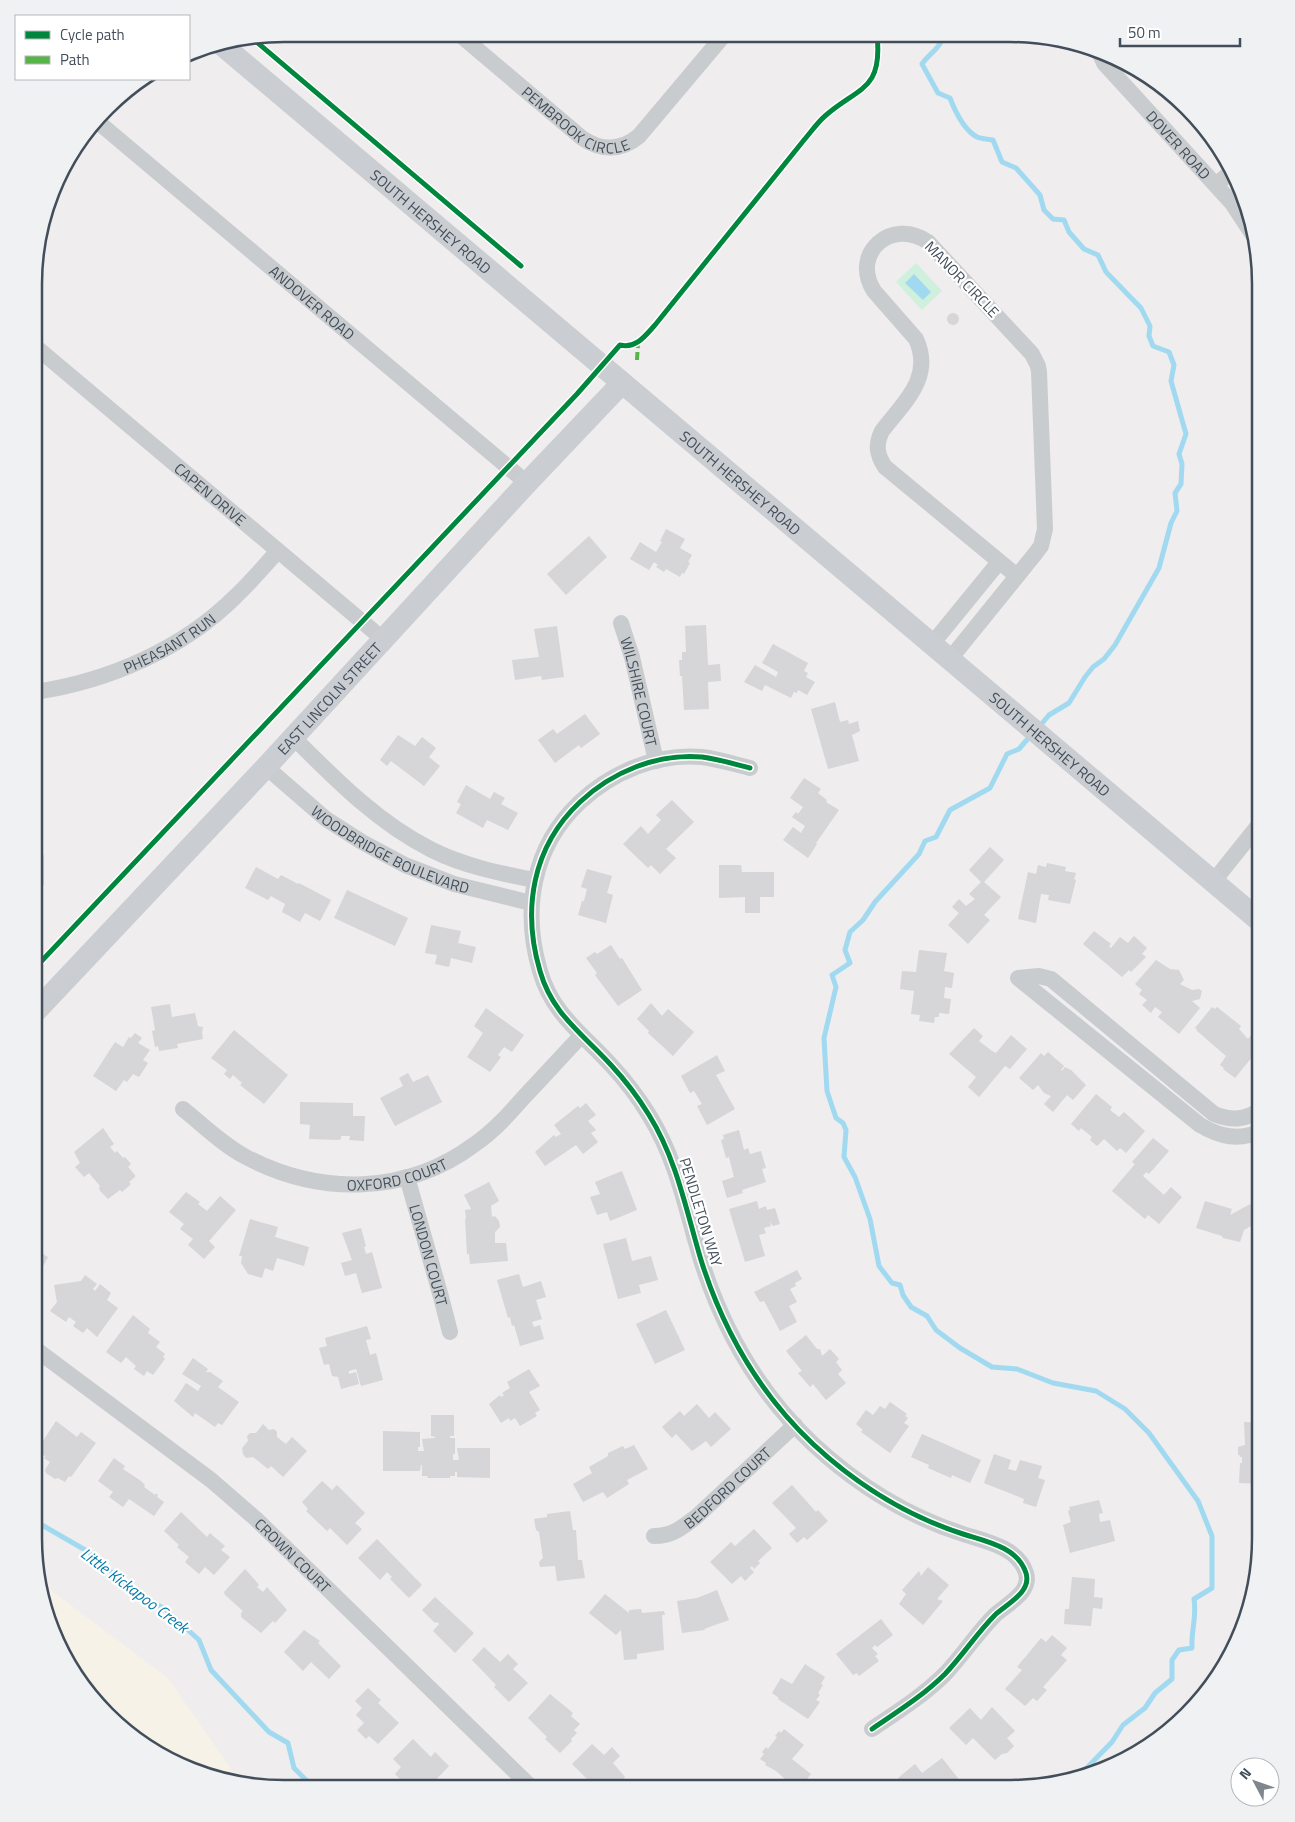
<svg xmlns="http://www.w3.org/2000/svg" width="1295" height="1822" viewBox="0 0 1295 1822" font-family="'Titillium Web',sans-serif">
<rect width="100%" height="100%" fill="#efeded"/>
<polygon fill="#f7f2e8" points="40,1582 168,1678 231,1769 246,1785 189,1769 132,1737 86,1690 59,1648 42,1602"/>
<polygon fill="#d0f0de" points="916,263 942,291 922,310 896,282"/>
<polygon fill="#a1daf0" points="914,274 931,292 923,300 905,283"/>
<g fill="none" stroke-linecap="round" stroke-linejoin="round">
<g stroke="#a1daf0" stroke-width="5">
<path d="M937 36 941 42C936 51 928 55 922 64L938 93 950 98C955 111 964 130 977 137 981 139 988 139 993 140L1002 162 1016 168 1040 195 1044 210 1053 219 1064 220 1069 232 1084 249 1098 255 1106 272 1141 308 1150 326 1149 336 1153 346 1169 352 1174 365 1171 381 1186 434 1179 454 1182 464 1181 484 1175 493 1177 511 1171 523 1159 568 1115 645 1104 659 1093 667 1085 677 1069 703 1049 715 1039 727"/>
<path d="M1031 735 1019 749 1007 754 990 788 950 810 936 837 925 841 919 854 875 902 863 920 850 932 845 950 850 963 832 975 836 987 824 1038 827 1091 836 1118 843 1123 846 1130 844 1157 855 1177 870 1219 879 1266 892 1283 900 1285 903 1295 911 1307 927 1316 936 1330 960 1348 992 1367 1017 1369 1053 1383 1096 1391 1125 1409 1149 1433 1198 1501 1212 1536V1588L1194 1599C1197 1618 1191 1629 1192 1648L1179 1650 1172 1660V1679L1155 1693 1145 1708 1123 1725 1112 1742 1075 1780"/>
<polyline points="34,1523 42,1525 87,1551 103,1564 133,1592 165,1609 199,1640 211,1670 269,1732 288,1743 294,1768 312,1786"/>
</g>
</g>
<g fill="#d6d5d7">
<circle cx="953" cy="319" r="6"/>
<polygon points="666,529 685,539 680,548 692,555 688,562 690,563 684,574 682,573 680,577 666,569 664,572 656,567 658,565 654,562 649,570 630,559 640,542 656,552 662,542 660,541"/>
<polygon points="589,536 607,557 566,595 547,574"/>
<polygon points="706,625 708,665 720,664 721,681 708,682 709,709 684,710 682,676 680,676 679,660 682,660 682,652 686,652 685,626"/>
<polygon points="557,626 564,677 542,680 541,676 515,680 512,660 539,657 534,629"/>
<polygon points="773,644 808,663 804,671 808,673 806,677 815,682 807,695 798,690 797,693 794,692 791,698 765,685 762,691 744,682 755,665 776,677 778,672 762,663"/>
<polygon points="835,702 840,722 848,720 849,724 858,721 860,731 852,735 859,761 828,769 811,709"/>
<polygon points="585,714 600,734 581,748 579,745 555,763 538,740 553,729 557,734"/>
<polygon points="398,735 415,746 422,737 436,748 429,757 440,766 424,786 391,761 387,766 380,760"/>
<polygon points="804,778 821,789 818,793 827,800 826,802 839,810 816,843 817,844 808,858 783,840 793,827 801,833 805,826 792,817 796,812 798,814 803,807 790,798"/>
<polygon points="466,785 490,799 494,792 505,798 501,804 518,813 508,830 487,820 483,828 456,813 461,804 457,802"/>
<polygon points="672,800 694,822 666,849 676,858 660,874 651,865 648,868 623,844 641,826 648,834 661,820 656,815"/>
<polygon points="990,847 1004,860 984,882 1001,897 984,915 990,920 968,944 948,925 959,913 952,907 959,899 966,906 975,899 969,894 981,882 969,870"/>
<polygon points="44,855 44,885 35,886 35,856"/>
<polygon points="1047,863 1066,867 1065,871 1076,873 1074,879 1076,880 1070,904 1048,900 1049,895 1041,894 1036,923 1018,919 1028,872 1036,874 1038,865 1046,867"/>
<polygon points="719,865 741,865 742,872 774,872 774,897 760,897 760,913 745,913 745,897 719,898"/>
<polygon points="256,867 278,879 281,875 298,884 299,883 331,900 320,921 305,913 300,922 282,912 285,904 271,896 268,900 245,888"/>
<polygon points="587,869 612,876 607,893 613,895 606,923 578,915 582,901 584,901 587,889 581,887"/>
<polygon points="347,890 408,918 395,946 334,918"/>
<polygon points="431,925 461,931 458,943 476,947 472,963 451,958 449,967 435,964 437,955 425,953"/>
<polygon points="1094,931 1111,944 1109,946 1111,948 1120,937 1128,943 1134,936 1147,948 1142,954 1146,957 1131,972 1129,970 1122,977 1083,944"/>
<polygon points="611,945 620,959 622,958 642,990 618,1006 595,975 597,973 586,958 595,952 597,954"/>
<polygon points="919,950 947,953 944,971 954,973 952,988 945,987 944,998 951,999 949,1014 939,1013 939,1017 935,1017 934,1023 919,1021 920,1015 911,1014 914,991 900,989 902,971 916,972"/>
<polygon points="1156,960 1170,969 1179,970 1184,980 1180,984 1192,990 1199,989 1202,991 1200,999 1192,1001 1200,1008 1179,1034 1158,1017 1162,1012 1155,1007 1151,1013 1142,1005 1147,1000 1139,994 1142,990 1135,984"/>
<polygon points="651,1003 662,1016 668,1009 694,1032 673,1056 648,1033 649,1031 637,1019"/>
<polygon points="170,1004 172,1017 195,1013 198,1026 203,1027 202,1033 203,1039 177,1044 178,1048 159,1051 158,1046 155,1047 152,1031 155,1030 151,1007"/>
<polygon points="1212,1007 1215,1009 1217,1007 1241,1026 1239,1029 1248,1039 1254,1032 1261,1037 1261,1043 1251,1054 1253,1056 1235,1078 1223,1069 1224,1068 1220,1065 1226,1056 1196,1030 1197,1029 1195,1028"/>
<polygon points="486,1008 524,1035 512,1052 504,1047 498,1055 501,1057 490,1072 467,1057 483,1033 474,1026"/>
<polygon points="974,1028 983,1036 979,1041 992,1051 996,1053 1011,1035 1027,1049 1010,1069 1005,1066 979,1097 968,1087 976,1077 949,1054"/>
<polygon points="234,1030 288,1075 264,1104 240,1085 242,1083 233,1075 230,1079 224,1074 227,1070 211,1058"/>
<polygon points="135,1033 142,1038 138,1043 150,1050 143,1060 148,1063 139,1077 133,1074 127,1082 124,1080 116,1091 93,1076 115,1042 123,1047 129,1037 131,1038"/>
<polygon points="1048,1052 1064,1066 1061,1070 1062,1071 1065,1067 1071,1070 1086,1085 1073,1100 1067,1095 1053,1112 1044,1104 1051,1096 1044,1093 1038,1085 1033,1090 1019,1078 1041,1053 1044,1056"/>
<polygon points="717,1055 725,1071 716,1075 735,1109 707,1125 697,1106 702,1104 694,1091 690,1093 681,1076"/>
<polygon points="408,1073 413,1082 428,1075 442,1102 395,1126 380,1098 403,1086 399,1078"/>
<polygon points="1096,1094 1112,1107 1110,1110 1119,1117 1124,1112 1145,1131 1126,1153 1120,1148 1117,1151 1104,1139 1097,1146 1090,1140 1092,1137 1081,1128 1079,1131 1071,1124"/>
<polygon points="300,1102 353,1103 353,1116 365,1116 364,1141 349,1140 350,1136 341,1136 341,1139 339,1140 309,1139 310,1125 300,1124"/>
<polygon points="586,1103 596,1115 588,1121 596,1130 591,1133 598,1142 583,1154 576,1145 545,1166 535,1152 554,1135 556,1137 561,1134 554,1125 578,1106 580,1108"/>
<polygon points="103,1128 114,1144 110,1147 115,1153 117,1151 123,1158 125,1157 131,1164 128,1167 135,1175 135,1177 129,1182 131,1184 122,1192 120,1190 108,1199 100,1191 99,1188 100,1186 89,1173 84,1177 75,1167 80,1163 74,1152"/>
<polygon points="739,1130 744,1150 748,1148 750,1154 761,1151 766,1168 762,1169 766,1182 742,1190 743,1193 727,1198 722,1181 734,1177 729,1157 726,1158 721,1140 724,1139 723,1135"/>
<polygon points="1153,1138 1169,1151 1149,1174 1146,1172 1143,1176 1164,1195 1171,1187 1182,1197 1159,1224 1148,1215 1145,1219 1112,1191 1135,1164 1132,1162"/>
<polygon points="622,1171 637,1210 610,1221 607,1212 597,1215 590,1197 600,1194 595,1182"/>
<polygon points="489,1182 499,1201 491,1206 492,1217 495,1216 499,1221 500,1227 495,1232 495,1243 506,1243 508,1261 470,1264 469,1254 467,1254 465,1219 466,1219 465,1210 471,1209 464,1195"/>
<polygon points="186,1192 200,1202 198,1204 207,1211 220,1196 236,1210 209,1241 215,1247 204,1259 188,1245 193,1239 180,1229 184,1224 169,1212"/>
<polygon points="757,1201 759,1209 766,1206 767,1210 775,1208 780,1224 773,1226 770,1222 771,1226 764,1228 766,1233 759,1235 765,1256 745,1262 729,1209"/>
<polygon points="1205,1201 1232,1209 1230,1215 1256,1201 1261,1208 1261,1220 1244,1230 1240,1242 1223,1238 1222,1236 1196,1228"/>
<polygon points="250,1219 278,1227 275,1237 309,1247 304,1266 277,1258 273,1271 265,1268 262,1278 248,1274 241,1263 242,1256 239,1256"/>
<polygon points="361,1228 366,1246 364,1247 366,1254 372,1252 382,1288 362,1293 356,1273 345,1276 341,1263 352,1260 342,1233"/>
<polygon points="626,1238 632,1261 651,1256 658,1280 639,1285 641,1293 618,1299 603,1244"/>
<polygon points="34,1249 48,1257 34,1284"/>
<polygon points="797,1270 802,1279 795,1283 796,1286 790,1289 797,1302 789,1306 797,1322 780,1331 764,1301 760,1302 754,1292"/>
<polygon points="519,1274 523,1287 541,1281 546,1297 536,1300 542,1319 532,1322 534,1327 540,1325 544,1339 520,1346 514,1325 512,1326 510,1317 508,1318 497,1280"/>
<polygon points="85,1275 97,1284 93,1289 95,1291 100,1284 111,1293 107,1300 118,1308 97,1337 87,1328 83,1333 73,1326 76,1322 69,1317 66,1322 50,1311 57,1302 54,1285 81,1281"/>
<polygon points="666,1310 685,1350 655,1364 636,1324"/>
<polygon points="133,1315 150,1329 148,1333 160,1342 156,1347 165,1354 163,1357 165,1359 153,1375 147,1371 144,1376 134,1369 136,1366 126,1357 121,1363 106,1352"/>
<polygon points="367,1326 371,1339 366,1340 370,1355 376,1353 383,1380 361,1386 356,1369 349,1371 349,1374 356,1372 359,1384 341,1389 338,1377 332,1376 329,1364 324,1365 319,1348 327,1346 325,1338"/>
<polygon points="806,1335 817,1349 820,1349 822,1356 830,1349 839,1359 836,1362 842,1370 838,1374 846,1383 826,1400 813,1384 810,1387 798,1373 802,1371 786,1351"/>
<polygon points="1261,1352 1261,1366 1255,1360"/>
<polygon points="193,1358 208,1369 206,1372 210,1372 223,1381 218,1387 239,1402 222,1425 218,1423 215,1427 195,1413 193,1417 174,1401 186,1383 198,1391 201,1386 182,1374"/>
<polygon points="529,1369 540,1386 529,1392 540,1410 535,1413 537,1416 520,1426 515,1418 510,1421 509,1418 501,1423 489,1404 500,1395 501,1397 504,1395 502,1393 510,1388 507,1382"/>
<polygon points="1261,1373 1261,1385 1255,1380"/>
<polygon points="890,1402 907,1414 905,1416 908,1418 904,1423 909,1426 890,1453 861,1432 863,1430 856,1424 866,1410 873,1415 880,1406 885,1409"/>
<polygon points="697,1404 709,1418 715,1412 731,1429 711,1447 706,1441 692,1451 676,1434 672,1438 662,1427 680,1411 684,1416"/>
<polygon points="431,1415 454,1415 454,1436 450,1436 450,1438 455,1438 455,1454 453,1454 453,1460 459,1460 457,1448 490,1448 490,1478 457,1477 457,1472 455,1472 455,1476 450,1476 450,1478 428,1478 427,1476 422,1476 422,1465 421,1465 420,1471 383,1471 383,1431 420,1432 420,1447 418,1447 418,1451 424,1451 422,1439 435,1438 435,1437 431,1436"/>
<polygon points="56,1421 77,1437 81,1432 96,1443 71,1477 69,1476 65,1482 58,1478 55,1479 46,1473 45,1470 50,1462 44,1458 46,1456 41,1455 39,1447"/>
<polygon points="1244,1422 1261,1423 1261,1484 1239,1483 1240,1463 1242,1463 1242,1458 1238,1454 1238,1447 1245,1445"/>
<polygon points="263,1424 269,1430 274,1429 277,1432 277,1437 286,1444 292,1437 307,1451 283,1477 271,1466 268,1469 253,1457 246,1458 243,1454 242,1448 248,1441 247,1436 250,1433 256,1433"/>
<polygon points="922,1434 981,1460 970,1483 952,1475 951,1478 928,1468 929,1465 911,1457"/>
<polygon points="634,1445 648,1469 627,1480 629,1484 607,1498 603,1492 583,1502 573,1484 592,1473 589,1467 608,1456 608,1453 623,1446 625,1449"/>
<polygon points="994,1454 1011,1460 1008,1469 1016,1471 1020,1460 1042,1466 1038,1478 1045,1480 1036,1507 1023,1503 1024,1499 984,1483"/>
<polygon points="114,1458 125,1466 123,1469 141,1481 145,1485 144,1487 155,1495 156,1493 158,1495 157,1497 164,1502 154,1516 129,1499 123,1507 109,1497 113,1492 98,1481"/>
<polygon points="322,1481 332,1490 337,1485 365,1513 355,1523 362,1529 347,1545 330,1528 327,1531 306,1511 308,1509 302,1502"/>
<polygon points="792,1485 816,1512 818,1510 828,1521 807,1540 804,1537 797,1543 789,1534 796,1528 772,1503"/>
<polygon points="1099,1500 1103,1513 1099,1514 1100,1522 1110,1520 1115,1541 1070,1553 1063,1525 1071,1522 1068,1511 1070,1510 1069,1507"/>
<polygon points="570,1511 573,1530 576,1530 578,1560 582,1560 585,1578 557,1581 555,1566 540,1567 539,1562 543,1558 539,1532 536,1530 534,1519 547,1517 547,1514"/>
<polygon points="181,1512 207,1537 210,1533 225,1546 221,1550 230,1557 214,1575 205,1567 199,1574 185,1562 189,1557 177,1547 179,1545 164,1531"/>
<polygon points="754,1529 772,1548 758,1561 760,1563 754,1569 752,1566 750,1568 754,1572 745,1581 741,1576 732,1584 710,1562 731,1542 735,1546"/>
<polygon points="377,1539 422,1585 409,1598 390,1579 392,1577 387,1572 380,1580 358,1558"/>
<polygon points="928,1567 949,1585 937,1599 943,1601 923,1625 899,1604 906,1594 902,1590 919,1571 921,1576"/>
<polygon points="245,1569 255,1580 259,1585 257,1587 263,1592 267,1587 287,1610 275,1623 273,1621 261,1633 241,1617 241,1613 243,1611 225,1595 224,1592"/>
<polygon points="1072,1577 1095,1579 1094,1597 1103,1598 1102,1609 1093,1608 1091,1626 1064,1624 1065,1609 1069,1609"/>
<polygon points="717,1590 729,1620 704,1629 705,1630 682,1633 677,1601 697,1598"/>
<polygon points="605,1594 629,1613 629,1610 641,1609 642,1613 664,1611 665,1615 662,1615 664,1650 637,1654 637,1659 624,1660 621,1630 616,1635 589,1613"/>
<polygon points="435,1597 474,1633 455,1653 433,1631 439,1624 437,1622 435,1623 422,1610"/>
<polygon points="881,1619 893,1635 877,1647 875,1645 872,1648 878,1654 875,1656 879,1661 859,1676 857,1673 853,1675 836,1654"/>
<polygon points="304,1630 320,1641 318,1643 341,1666 329,1679 311,1662 303,1671 284,1652"/>
<polygon points="1052,1635 1067,1648 1061,1655 1067,1660 1043,1687 1047,1690 1037,1701 1033,1698 1025,1706 1005,1689 1022,1670 1017,1667 1041,1638 1046,1642"/>
<polygon points="484,1647 500,1662 508,1654 518,1664 513,1669 528,1683 509,1702 494,1687 496,1685 472,1660"/>
<polygon points="805,1664 825,1677 821,1684 823,1685 818,1693 820,1695 816,1700 820,1702 808,1719 778,1699 779,1698 772,1693 781,1678 792,1684"/>
<polygon points="368,1688 381,1700 378,1703 399,1723 378,1744 369,1736 366,1739 357,1730 364,1723 356,1715 362,1708 355,1701"/>
<polygon points="550,1694 573,1713 571,1716 580,1724 574,1730 577,1733 571,1739 572,1741 560,1753 545,1739 547,1737 528,1718"/>
<polygon points="992,1707 1015,1731 1007,1738 1014,1746 1007,1753 1002,1754 995,1760 973,1738 966,1745 949,1728 970,1708 981,1720"/>
<polygon points="784,1729 804,1745 792,1759 811,1774 800,1788 795,1788 776,1771 765,1765 766,1763 760,1759 764,1754 762,1752 766,1747 768,1749 777,1737 775,1736 779,1731 781,1733"/>
<polygon points="413,1739 431,1757 435,1752 449,1766 429,1787 394,1787 401,1780 395,1774 401,1767 393,1759"/>
<polygon points="592,1744 604,1755 612,1747 620,1756 613,1763 625,1777 616,1787 595,1787 572,1764"/>
<polygon points="942,1758 965,1787 963,1788 906,1788 898,1778 915,1764 922,1773"/>
</g>
<g fill="none" stroke-linecap="round" stroke-linejoin="round">
<g stroke="#c9ccce" stroke-width="16">
<path id="s1" d="M459 34 582 138C601 151 621 151 639 136L724 35"/>
<path id="s2" d="M1098 50 1104 63 1232 203 1257 241"/>
<path id="s3" d="M98 122 527 483"/>
<polyline points="1216,185 1233,170"/>
<path id="s4" d="M36 347 384 640"/>
<path id="s5" d="M621 623 632 657 656 761"/>
<polyline points="932,644 999,562"/>
<path d="M950 659 1035 554 1041 546 1045 529 1039 372 1038 366 1032 354 928 242C892 217 850 253 874 291L916 339C934 378 903 403 882 431 875 445 877 455 885 467L1017 576"/>
<path id="s6" d="M35 692C109 681 183 649 236 596 251 582 264 566 278 551"/>
<path d="M293 737C335 779 378 823 432 850 464 866 499 873 534 880"/>
<path id="s7" d="M266 767 326 819 362 842 405 865 454 884 531 903"/>
<path d="M750 768C734 764 718 759 702 757 657 753 612 772 580 802 532 847 522 910 540 971 552 1014 583 1034 611 1065 625 1080 638 1097 649 1115 677 1160 686 1210 701 1260 723 1330 760 1394 813 1444 856 1484 907 1516 963 1534 985 1541 1018 1547 1026 1573 1032 1592 1007 1604 995 1615 977 1633 963 1655 945 1674 924 1695 897 1712 872 1729"/>
<polyline points="1213,882 1261,822"/>
<path id="s8" d="M183 1109C203 1125 223 1145 246 1157 320 1196 407 1195 475 1144 494 1131 509 1114 524 1097 543 1077 562 1056 581 1036"/>
<path d="M1261 1131C1239 1141 1220 1137 1200 1125L1018 978 1039 976 1051 979 1214 1114C1232 1121 1246 1120 1261 1109"/>
<path id="s9" d="M407 1177 441 1297 450 1332"/>
<path id="s10" d="M34 1348 211 1480 256 1519 531 1787"/>
<path id="s11" d="M654 1536C673 1536 681 1528 696 1517L795 1425"/>
</g>
<g stroke="#cacdd1" stroke-width="22">
<path id="s12" d="M221 44 1261 922"/>
<path id="s13" d="M35 1012 266 767 527 483 622 383"/>
</g>
<polyline stroke="#57b448" stroke-width="4" stroke-dasharray="8 4" stroke-linecap="butt" points="637,360 638,342"/>
<g stroke="#fff" stroke-width="8">
<g id="cycleway">
<polyline points="253,39 521,266"/>
<path d="M750 768C734 764 718 759 702 757 657 753 612 772 580 802 532 847 522 910 540 971 552 1014 583 1034 611 1065 625 1080 638 1097 649 1115 677 1160 686 1210 701 1260 723 1330 760 1394 813 1444 856 1484 907 1516 963 1534 985 1541 1018 1547 1026 1573 1032 1592 1007 1604 995 1615 977 1633 963 1655 945 1674 924 1695 897 1712 872 1729"/>
<path d="M35 968 577 394 620 345C636 349 645 336 655 325L804 140C811 132 817 123 825 116 858 87 883 91 877 35"/>
<polyline points="83,1685 114,1713 141,1742"/>
</g>
</g>
<use href="#cycleway" stroke="#00873e" stroke-width="5"/>
</g>
<g text-anchor="middle" dominant-baseline="central" stroke-width="4.5" stroke-linejoin="round" paint-order="stroke">
<g font-size="15" fill="#434e5b" stroke="#fff">
<text stroke="none"><textPath href="#s1" startOffset="148">PEMBROOK CIRCLE</textPath></text>
<text stroke="none"><textPath href="#s2" startOffset="125">DOVER ROAD</textPath></text>
<text stroke="none"><textPath href="#s12" startOffset="275">SOUTH HERSHEY ROAD</textPath></text>
<text transform="translate(962 279) rotate(46)">MANOR CIRCLE</text>
<text stroke="none"><textPath href="#s3" startOffset="280">ANDOVER ROAD</textPath></text>
<text stroke="none"><textPath href="#s12" startOffset="680">SOUTH HERSHEY ROAD</textPath></text>
<text stroke="none"><textPath href="#s4" startOffset="228">CAPEN DRIVE</textPath></text>
<text stroke="none"><textPath href="#s6" startOffset="144">PHEASANT RUN</textPath></text>
<text stroke="none"><textPath href="#s5" startOffset="71">WILSHIRE COURT</textPath></text>
<text stroke="none"><textPath href="#s13" startOffset="430">EAST LINCOLN STREET</textPath></text>
<text stroke="none"><textPath href="#s12" startOffset="1085">SOUTH HERSHEY ROAD</textPath></text>
<text stroke="none"><textPath href="#s7" startOffset="151">WOODBRIDGE BOULEVARD</textPath></text>
<text stroke="none"><textPath href="#s8" startOffset="236">OXFORD COURT</textPath></text>
<text transform="translate(701 1212) rotate(73)">PENDLETON WAY</text>
<text stroke="none"><textPath href="#s9" startOffset="81">LONDON COURT</textPath></text>
<text stroke="none"><textPath href="#s11" startOffset="90">BEDFORD COURT</textPath></text>
<text stroke="none"><textPath href="#s10" startOffset="332">CROWN COURT</textPath></text>
</g>
<g font-size="16" font-style="italic" fill="#027aa8" stroke="#fff">
<text transform="translate(135 1590) rotate(37)">Little Kickapoo Creek</text>
</g>
</g>
<path d="M0 0H1295V1822H0ZM284 42H1010A242 242 0 0 1 1252 284V1538A242 242 0 0 1 1010 1780H284A242 242 0 0 1 42 1538V284A242 242 0 0 1 284 42Z" fill="#f0f1f2" fill-rule="evenodd"/>
<path fill="none" stroke="#434e5b" stroke-width="2.5" d="M284 42H1010A242 242 0 0 1 1252 284V1538A242 242 0 0 1 1010 1780H284A242 242 0 0 1 42 1538V284A242 242 0 0 1 284 42Z"/>
<rect x="15" y="15" width="175" height="65" fill="#ffffff" stroke="#b4b8bd"/>
<rect x="25" y="31" width="25" height="8" fill="#00873e" stroke="#b4b8bd"/>
<text x="60" y="40" font-size="15" fill="#434e5b">Cycle path</text>
<rect x="25" y="56" width="25" height="8" fill="#57b448" stroke="#b4b8bd"/>
<text x="60" y="65" font-size="15" fill="#434e5b">Path</text>
<g transform="translate(1255 1782) rotate(311)"><circle r="24" fill="#ffffff" stroke="#b4b8bd"/>
<path d="M0-4L9 19L0 12L-9 19Z" fill="#7f868e"/>
<text y="-8" font-size="14" font-weight="bold" text-anchor="middle" fill="#434e5b">N</text>
</g>
<path d="M1120 38v8h120v-8" fill="none" stroke="#434e5b" stroke-width="2.5"/>
<text x="1128" y="38" font-size="15" fill="#434e5b" stroke="#ffffff" stroke-width="4" paint-order="stroke">50 m</text>
</svg>
